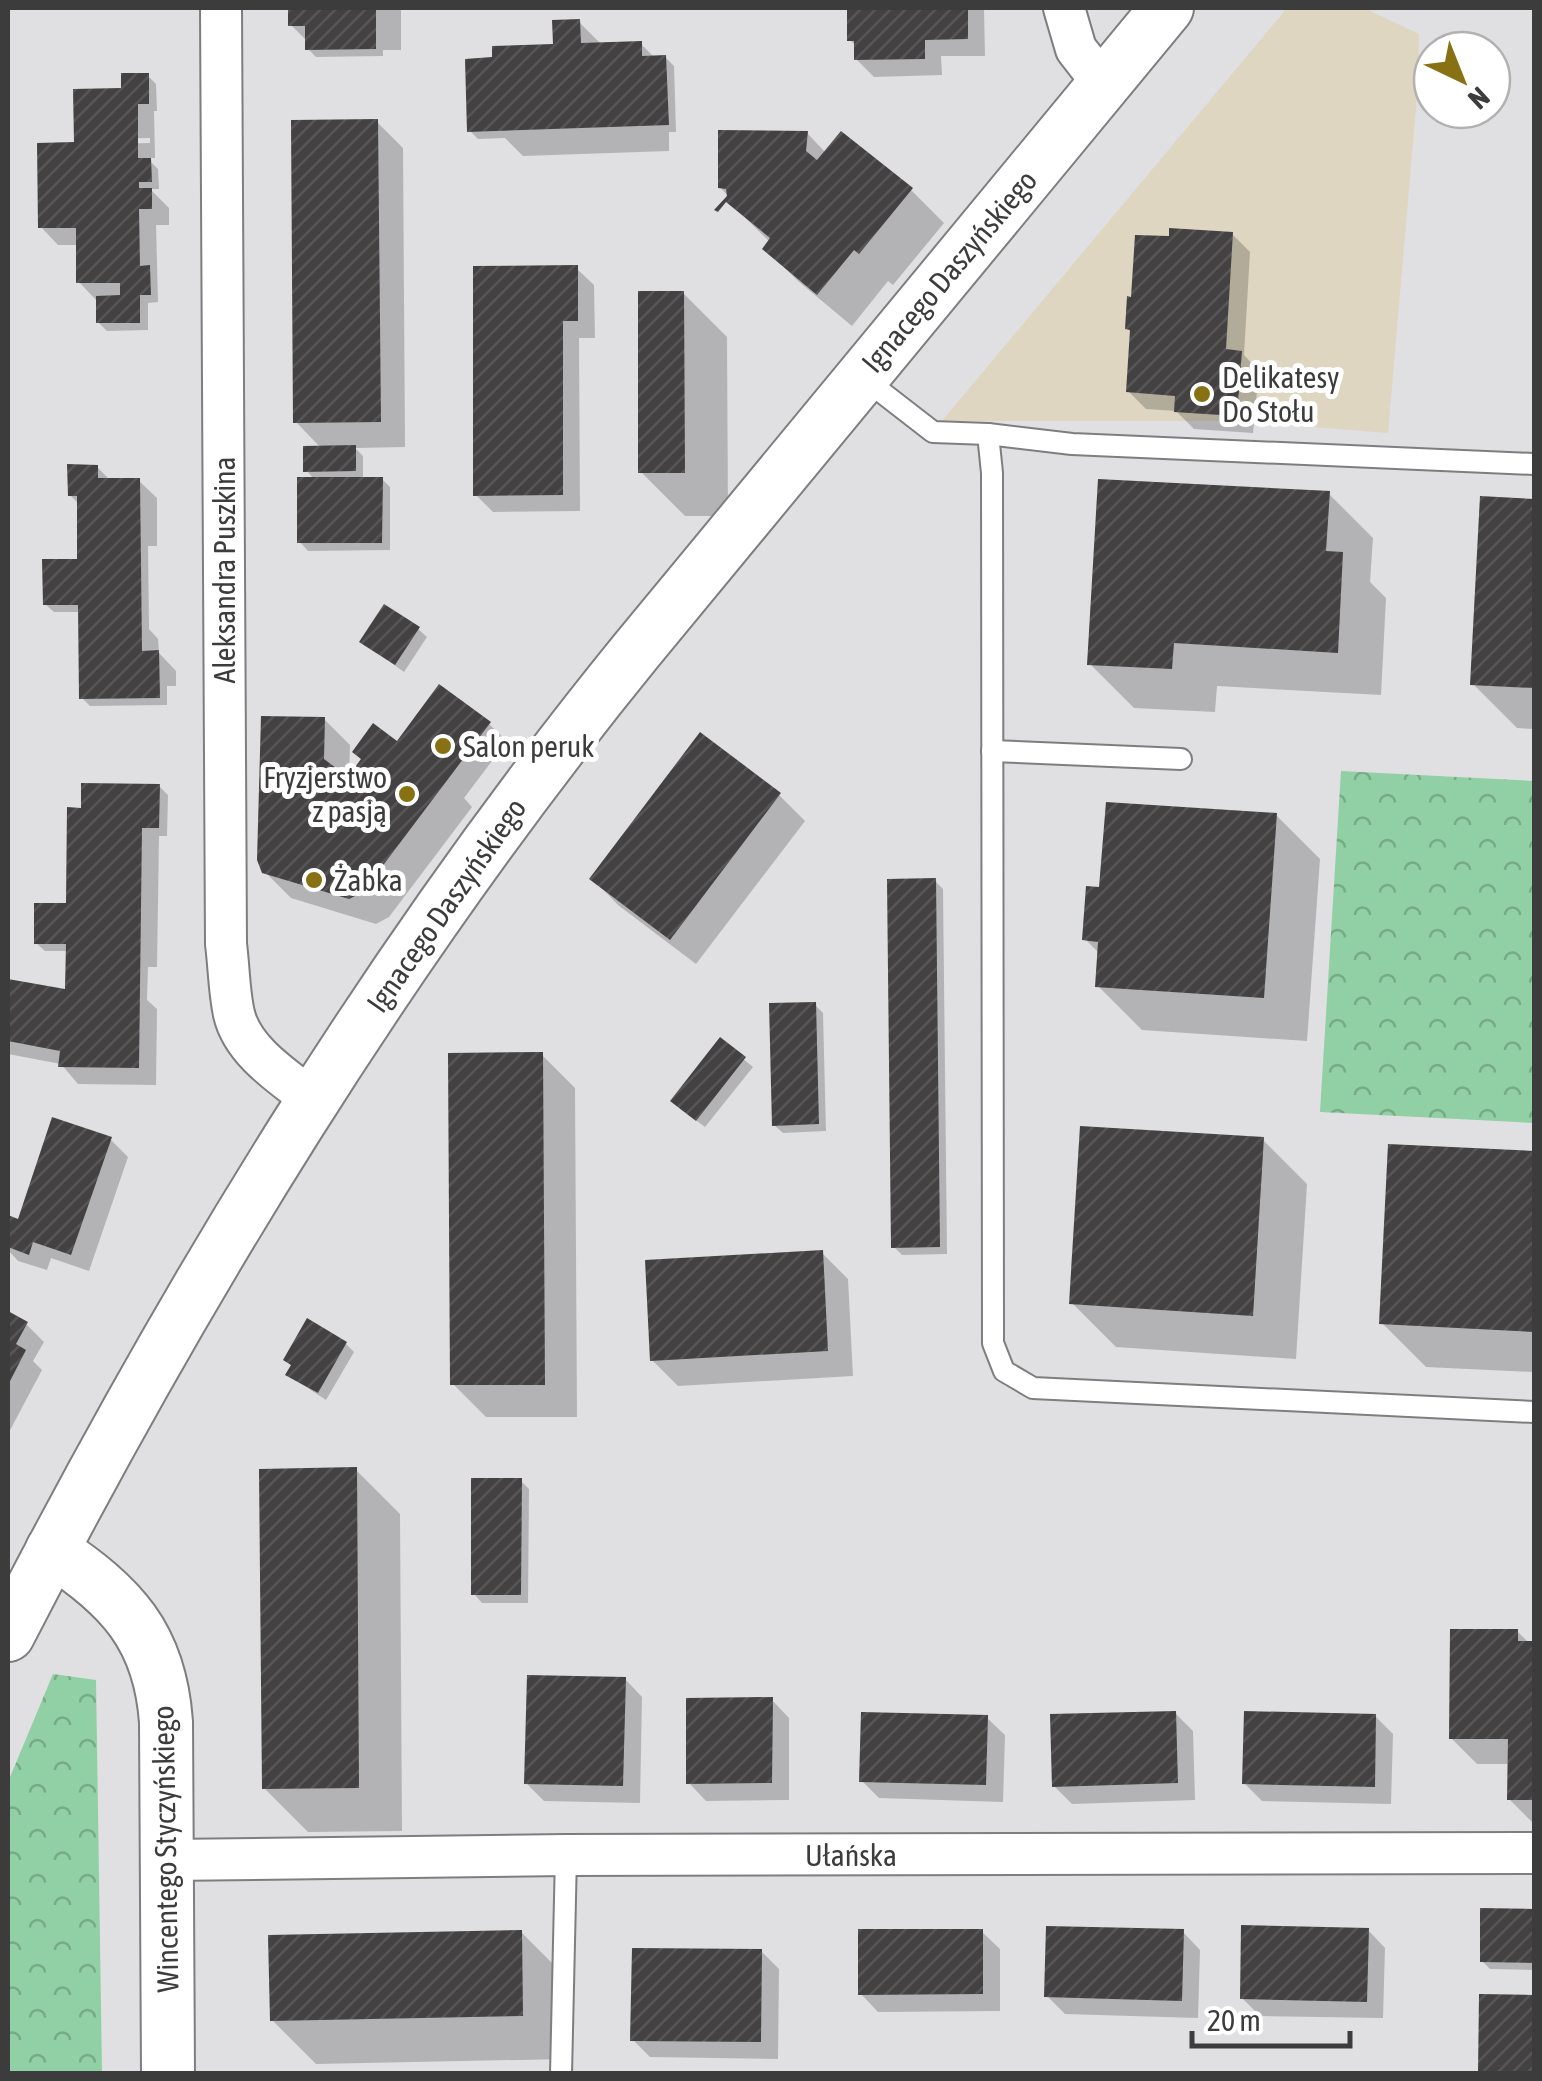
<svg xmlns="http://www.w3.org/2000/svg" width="1542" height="2081" viewBox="0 0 1542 2081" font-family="'Asap Condensed',sans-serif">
<defs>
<pattern id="forest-crowns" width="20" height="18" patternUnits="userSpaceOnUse" patternTransform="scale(2.5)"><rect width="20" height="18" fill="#90d0a4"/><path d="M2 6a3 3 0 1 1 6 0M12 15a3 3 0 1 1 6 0" fill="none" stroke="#77aa87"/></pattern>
<pattern id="building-hatch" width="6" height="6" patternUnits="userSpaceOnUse" patternTransform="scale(2.5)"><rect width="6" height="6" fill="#444143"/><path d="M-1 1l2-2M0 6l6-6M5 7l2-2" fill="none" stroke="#575556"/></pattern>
</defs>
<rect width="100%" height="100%" fill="#e0dfe2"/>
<polygon fill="#ded6c0" points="1287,8 1364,8 1419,34 1418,84 1388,433 1237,421 942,421"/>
<g fill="url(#forest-crowns)">
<polygon points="1341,771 1534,781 1534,1123 1320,1112"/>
<polygon points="53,1674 96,1680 102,2073 8,2073 8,1782"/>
</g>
<g fill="#0003" fill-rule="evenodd">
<polygon points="291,8 401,8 401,50 383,50 383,56 316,57 308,49 308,42 291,25"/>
<polygon points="849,8 984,8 985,56 941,56 942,75 874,77 856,59 856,46 850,40"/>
<polygon points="579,22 602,45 641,44 655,58 665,57 674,66 676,132 669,132 669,151 523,156 505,138 478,139 470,131 495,60 556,46"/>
<path d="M148 76 156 84 157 111H154L155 158H147L158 169 159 189H150L169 208V225H156L158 302 148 303V330L107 331 98 322 96 300 79 282 78 245H58L41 227 80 145 124 91ZM150 138V143L105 144V139Z"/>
<polygon points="377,122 403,148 405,447 355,448 363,456 363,479 382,479 390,487 390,550 308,551 300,542 314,479 306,470 321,448 296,422"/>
<polygon points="807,133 826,153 911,190 944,223 893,285 888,281 852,326 798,281 765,248 770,242 726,199 727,195 720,187"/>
<polygon points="1232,234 1250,252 1244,355 1259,371 1253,433 1194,429 1176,411 1146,409 1128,391 1132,333 1127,328 1134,299"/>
<polygon points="576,268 594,285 595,338 579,338 580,511 493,512 476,495"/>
<polygon points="683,293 727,337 728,516 685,516 641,472"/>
<polygon points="97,467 111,481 139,481 157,498 157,546 148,546 149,629 158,639 159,653 176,671 176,686 167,686 167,705 90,706 82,698 81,612 54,612 45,604 80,561 80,505 70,495"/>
<polygon points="1329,494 1373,538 1370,582 1386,598 1381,695 1217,686 1215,712 1134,708 1090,664"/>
<polygon points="1483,498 1534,501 1534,729 1517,728 1473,684"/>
<polygon points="418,629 427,637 404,672 362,642"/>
<polygon points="324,719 350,745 349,779 363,760 398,745 489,724 507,741 464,798 472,807 389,917 376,924 291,898 264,871"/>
<polygon points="159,786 168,795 167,836 159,836 157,967 148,967 147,1000 157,1009 156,1085 78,1084 61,1064 8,1054 8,982 67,991 68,951 45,951 36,943 69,909 83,810"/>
<polygon points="779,795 805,821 696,964 618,905 593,879"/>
<polygon points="1276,815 1320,859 1307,1041 1142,1030 1098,986 1100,954 1085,939 1102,889"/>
<polygon points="935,881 943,889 947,1254 902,1255 894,1247"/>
<polygon points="815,1005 823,1013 826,1131 783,1133 774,1125"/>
<polygon points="721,1041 753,1067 705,1127 681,1109"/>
<polygon points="542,1055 575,1088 577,1417 486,1417 453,1384"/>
<polygon points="110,1139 128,1157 89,1271 51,1258 47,1270 18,1261 8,1250 9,1218 19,1222"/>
<polygon points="1263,1140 1307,1184 1296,1359 1116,1347 1072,1303"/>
<polygon points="1391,1146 1534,1154 1534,1372 1426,1367 1382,1323"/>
<polygon points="822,1253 848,1279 853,1376 678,1386 652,1360"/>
<polygon points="8,1314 26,1324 44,1342 33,1361 42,1370 8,1434"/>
<polygon points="346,1344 354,1352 326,1400 288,1375 293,1367 286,1360"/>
<polygon points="356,1470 400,1514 402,1831 308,1832 264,1788"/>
<polygon points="521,1481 529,1489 528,1603 482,1603 474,1594"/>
<polygon points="1517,1631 1529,1643 1534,1643 1534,1824 1509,1799 1510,1764 1477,1764 1451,1738"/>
<polygon points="625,1679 642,1697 640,1803 544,1801 526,1783"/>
<polygon points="772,1700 789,1718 789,1800 706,1801 689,1783"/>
<polygon points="1175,1713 1193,1731 1195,1800 1072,1804 1054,1786"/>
<polygon points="1375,1716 1393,1734 1391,1804 1262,1801 1244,1783"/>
<polygon points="987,1718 1005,1735 1003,1802 879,1798 862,1781"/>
<polygon points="1483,1910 1534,1911 1534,1970 1490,1969 1482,1961"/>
<polygon points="1368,1930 1385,1948 1383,2018 1260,2016 1242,1998"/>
<polygon points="521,1932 565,1976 566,2059 316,2064 272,2020"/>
<polygon points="982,1932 1000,1949 1000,2011 878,2012 861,1994"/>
<polygon points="1183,1932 1200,1950 1198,2018 1065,2014 1047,1996"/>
<polygon points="761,1951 779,1969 778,2059 650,2057 633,2040"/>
</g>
<g fill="url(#building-hatch)">
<polygon points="288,8 376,8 376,49 305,50 305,26 288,26"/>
<polygon points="847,8 968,8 968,39 925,40 925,59 854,60 854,41 847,41"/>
<polygon points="580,19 581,43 642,41 642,56 666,55 669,125 467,132 465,59 492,57 492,46 553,44 552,20"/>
<polygon points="121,73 149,73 149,104 138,104 138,158 151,158 152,182 139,182 139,188 152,188 152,209 139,209 140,266 150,265 151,295 140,295 140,323 96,323 96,296 120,295 120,283 76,283 76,228 38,228 37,143 74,142 73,89 121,88"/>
<polygon points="378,119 381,422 293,423 291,120"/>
<polygon points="718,130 808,131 806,151 817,160 841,131 913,188 859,254 854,250 817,295 762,249 770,238 726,202 718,212 714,210 727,196 726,189 718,188"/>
<polygon points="1169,228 1233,232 1226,349 1242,351 1237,416 1174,412 1175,396 1126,392 1130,330 1125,329 1127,296 1131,297 1135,235 1169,236"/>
<polygon points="578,265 578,321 563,321 563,495 473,496 473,266"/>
<polygon points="638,291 684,291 685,473 638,473"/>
<polygon points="356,445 356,471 303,472 303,446"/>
<polygon points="67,464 98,465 98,478 140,478 142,651 159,650 160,698 79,699 78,605 43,605 42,559 77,559 77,496 68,496"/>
<polygon points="297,477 383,477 382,543 297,543"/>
<polygon points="1098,479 1330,491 1326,551 1343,552 1338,653 1174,643 1172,669 1087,665"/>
<polygon points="1480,496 1534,499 1534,688 1470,685"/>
<polygon points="384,604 420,627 395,665 359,642"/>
<polygon points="439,684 491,722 363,892 349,899 262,873 257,860 261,716 325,717 324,759 348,777 361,759 352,752 373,723 397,741"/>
<polygon points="700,732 781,793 670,940 589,879"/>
<polygon points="81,783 160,784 159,828 142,828 139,1068 58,1067 60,1051 8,1041 8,979 65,989 66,944 34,944 34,903 66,903 67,807 81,808"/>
<polygon points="1106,802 1277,813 1264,998 1095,987 1098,942 1082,940 1086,886 1099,887"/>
<polygon points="936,878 940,1247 891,1248 887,879"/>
<polygon points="816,1002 819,1124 772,1126 769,1003"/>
<polygon points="720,1037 746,1057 696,1121 670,1101"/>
<polygon points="543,1052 545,1385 450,1385 448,1053"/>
<polygon points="52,1117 112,1137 71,1255 33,1242 29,1255 8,1247 8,1215 18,1219"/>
<polygon points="1080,1126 1264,1137 1253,1316 1069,1304"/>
<polygon points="1388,1144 1534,1151 1534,1332 1379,1324"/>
<polygon points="823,1250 828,1351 650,1361 645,1260"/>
<polygon points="8,1311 28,1322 16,1344 26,1350 8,1385"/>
<polygon points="307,1318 347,1342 318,1393 285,1375 291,1365 283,1360"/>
<polygon points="357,1467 359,1788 262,1789 259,1469"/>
<polygon points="471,1478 522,1478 521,1595 471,1595"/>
<polygon points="1450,1629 1518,1629 1518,1641 1534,1641 1534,1800 1507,1800 1508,1739 1449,1739"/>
<polygon points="527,1675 626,1677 623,1786 524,1784"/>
<polygon points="773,1697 772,1783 686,1784 686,1698"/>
<polygon points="1176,1711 1178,1783 1052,1787 1050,1714"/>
<polygon points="1244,1711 1376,1714 1375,1787 1242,1784"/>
<polygon points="861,1712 988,1715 986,1785 859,1782"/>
<polygon points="1480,1908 1534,1909 1534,1963 1480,1962"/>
<polygon points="1241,1925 1369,1928 1367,2002 1240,1999"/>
<polygon points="1046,1926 1184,1929 1182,2001 1044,1997"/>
<polygon points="858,1929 983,1929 983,1994 858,1995"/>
<polygon points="522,1930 523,2016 270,2021 268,1935"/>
<polygon points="632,1948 762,1949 761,2042 630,2041"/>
<polygon points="1479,1994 1534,1995 1534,2074 1478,2074"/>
</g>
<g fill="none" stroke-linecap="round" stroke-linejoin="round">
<g stroke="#7e7d80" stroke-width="24">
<g id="service">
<polyline points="862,377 933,432 988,434 1072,444 1534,464"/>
<polyline points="988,434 992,473 993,1343 1004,1371 1033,1388 1534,1412"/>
<polyline points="992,751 1181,759"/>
<polyline points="561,2074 566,1855"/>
</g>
</g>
<g stroke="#7e7d80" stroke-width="44">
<g id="minor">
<path d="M221 8 226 944C229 967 229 992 234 1014 243 1052 284 1077 313 1100"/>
<polyline points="1064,8 1076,49 1104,85"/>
<polyline points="168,1860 566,1855 1534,1853"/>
</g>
</g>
<g stroke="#7e7d80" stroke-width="56">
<g id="tertiary">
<path d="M52 1550C121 1596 160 1636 166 1722L168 2074"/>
<path d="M8 1635C186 1289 390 953 636 651L1167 8"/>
</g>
</g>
<use href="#service" stroke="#fff" stroke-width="20"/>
<use href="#minor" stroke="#fff" stroke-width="40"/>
<use href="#tertiary" stroke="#fff" stroke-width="52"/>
</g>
<g fill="#887113" stroke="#fff" stroke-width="4">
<circle cx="1202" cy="394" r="10"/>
<circle cx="443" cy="746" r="10"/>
<circle cx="407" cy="794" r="10"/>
<circle cx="314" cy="880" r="10"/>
</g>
<g text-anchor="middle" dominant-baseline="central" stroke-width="10" stroke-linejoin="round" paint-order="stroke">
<g font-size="30" fill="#3c3c3d" stroke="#fff">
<text transform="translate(949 271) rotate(-50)">Ignacego Daszyńskiego</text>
<text transform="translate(224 570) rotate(-90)">Aleksandra Puszkina</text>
<text transform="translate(446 905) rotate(-55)">Ignacego Daszyńskiego</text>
<text transform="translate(165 1849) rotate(-91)">Wincentego Styczyńskiego</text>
<text x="851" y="1855">Ułańska</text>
</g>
<g font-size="30" fill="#3c3c3d" stroke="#fff" text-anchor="start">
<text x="1222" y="377">Delikatesy<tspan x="1222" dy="34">Do Stołu</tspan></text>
<text x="463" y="746">Salon peruk</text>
<text x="387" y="777" text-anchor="end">Fryzjerstwo<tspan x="387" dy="34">z pasją</tspan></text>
<text x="334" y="880">Żabka</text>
</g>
</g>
<rect width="1542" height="2081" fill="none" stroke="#3c3c3d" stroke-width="20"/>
<g transform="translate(1462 80) rotate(137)"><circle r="48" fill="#ffffff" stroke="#b1b1b1" stroke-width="2.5"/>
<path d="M0-8L18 38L0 25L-18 38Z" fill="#887113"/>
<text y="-15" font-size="28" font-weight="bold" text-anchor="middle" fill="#3c3c3d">N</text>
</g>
<path d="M1192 2031v15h158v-15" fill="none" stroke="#3c3c3d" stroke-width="5"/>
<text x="1207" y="2031" font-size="30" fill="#3c3c3d" stroke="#ffffff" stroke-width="8" paint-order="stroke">20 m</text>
</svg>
